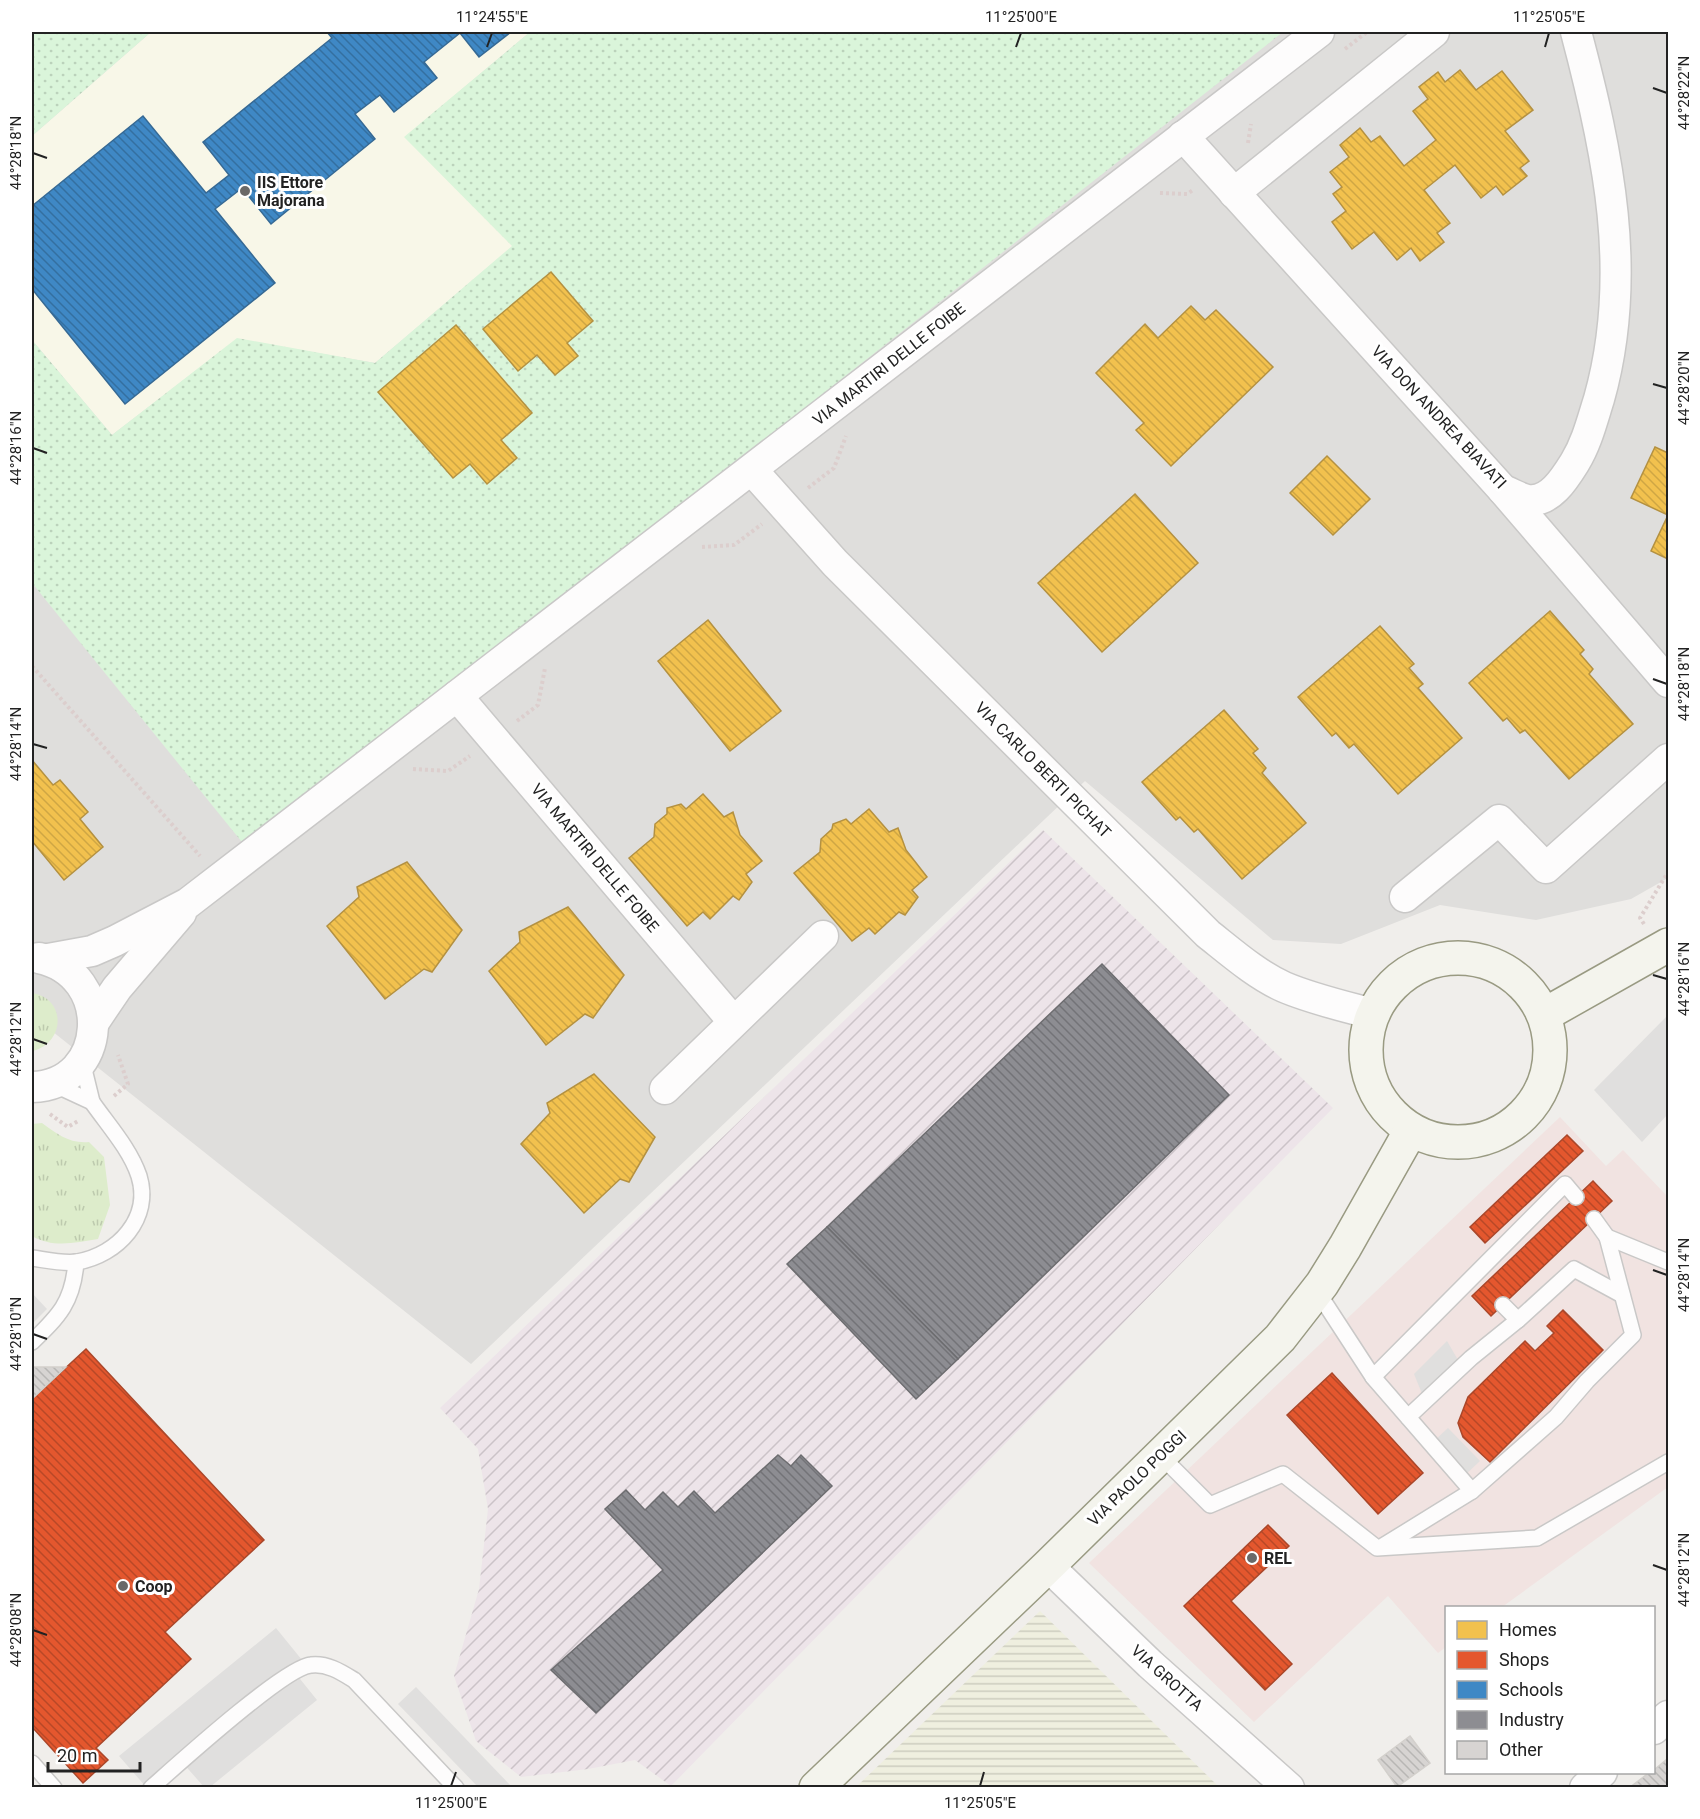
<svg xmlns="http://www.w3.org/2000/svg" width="1700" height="1819" viewBox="0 0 1700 1819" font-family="Roboto,sans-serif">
<defs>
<pattern id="industrial-furrows" width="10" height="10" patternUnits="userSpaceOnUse" patternTransform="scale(1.5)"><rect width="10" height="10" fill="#ede4e9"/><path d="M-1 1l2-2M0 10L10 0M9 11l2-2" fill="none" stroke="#cbc3c8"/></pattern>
<pattern id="farmland-rules" width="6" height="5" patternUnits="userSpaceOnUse" patternTransform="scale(1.5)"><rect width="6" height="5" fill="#efefdf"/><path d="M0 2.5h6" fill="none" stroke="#cdcdbf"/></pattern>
<pattern id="grass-tufts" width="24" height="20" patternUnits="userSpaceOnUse" patternTransform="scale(1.5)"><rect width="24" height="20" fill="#ddeccb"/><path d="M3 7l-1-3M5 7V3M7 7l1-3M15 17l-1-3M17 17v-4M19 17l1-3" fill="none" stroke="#bdcaae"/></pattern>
<pattern id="park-dots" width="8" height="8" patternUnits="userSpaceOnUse" patternTransform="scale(1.5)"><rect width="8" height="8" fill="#daf5da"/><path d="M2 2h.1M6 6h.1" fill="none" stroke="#bbd2bb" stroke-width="1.8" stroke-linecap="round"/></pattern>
<pattern id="homes-back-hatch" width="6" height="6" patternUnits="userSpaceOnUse" patternTransform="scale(1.5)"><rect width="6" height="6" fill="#f2c14e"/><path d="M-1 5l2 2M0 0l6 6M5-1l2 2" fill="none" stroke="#cfa644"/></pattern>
<pattern id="shops-back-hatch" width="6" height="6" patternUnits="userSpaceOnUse" patternTransform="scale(1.5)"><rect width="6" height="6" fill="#e4572e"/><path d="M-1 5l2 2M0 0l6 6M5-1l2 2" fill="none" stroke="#b84827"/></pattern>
<pattern id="schools-back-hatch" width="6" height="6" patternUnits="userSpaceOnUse" patternTransform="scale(1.5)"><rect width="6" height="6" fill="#3f88c5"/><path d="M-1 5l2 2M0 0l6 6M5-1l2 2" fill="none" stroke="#346fa0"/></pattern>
<pattern id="industry-back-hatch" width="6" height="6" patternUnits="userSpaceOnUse" patternTransform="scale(1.5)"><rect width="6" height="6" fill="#8d8d92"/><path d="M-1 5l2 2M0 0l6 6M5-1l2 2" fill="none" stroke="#737377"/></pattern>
<pattern id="building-back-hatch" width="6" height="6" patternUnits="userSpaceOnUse" patternTransform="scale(1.5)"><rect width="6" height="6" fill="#d7d4d2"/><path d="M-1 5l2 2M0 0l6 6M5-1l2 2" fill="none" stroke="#b8b6b4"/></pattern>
</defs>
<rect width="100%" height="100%" fill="#f0eeeb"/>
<polygon fill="#dfdedc" points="32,32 1668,32 1668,878 1631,899 1536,920 1440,905 1341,944 1273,940 1085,781 471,1364 33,1016 32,1017"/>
<polygon fill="#f1e3e1" points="1560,1117 1606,1166 1623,1150 1668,1197 1668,1487 1502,1607 1446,1608 1446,1647 1438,1653 1388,1596 1254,1722 1089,1563"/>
<polygon fill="url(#industrial-furrows)" points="1043,830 1333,1108 671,1786 635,1760 588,1769 521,1777 476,1741 454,1676 479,1589 488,1509 478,1449 440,1408"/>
<polygon fill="#f8f7e8" points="151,32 530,32 405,137 513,246 375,363 237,339 112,435 32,340 32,136"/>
<polygon fill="url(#farmland-rules)" points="1040,1611 1219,1787 856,1787"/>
<g fill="url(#grass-tufts)">
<path d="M32 993C66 998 66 1042 33 1051Z"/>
<path d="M42 1123C57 1134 70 1144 89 1142L104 1157 110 1205 98 1239C75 1243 52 1248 32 1236V1124Z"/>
</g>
<g fill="url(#park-dots)">
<polygon points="32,32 151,32 32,136"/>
<polygon points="530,32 1283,32 246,847 32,583 32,340 112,435 237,338 375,363 512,246 404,137"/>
</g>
<g fill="#e0dfde">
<polygon points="1668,1015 1668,1114 1642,1142 1594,1090"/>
<polygon points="32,1293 47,1309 32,1324"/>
<polygon points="1447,1341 1458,1360 1423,1396 1414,1374"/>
<polygon points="1448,1428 1480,1461 1465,1475 1433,1442"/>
<polygon points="276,1628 302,1660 292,1669 317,1700 210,1787 204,1787 182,1762 146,1787 119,1756"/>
<polygon points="416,1687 512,1787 478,1787 398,1704"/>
</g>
<g fill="url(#homes-back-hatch)" stroke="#b49141" stroke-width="1.5">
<polygon points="1460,70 1476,90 1502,71 1533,110 1505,131 1529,161 1520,168 1527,176 1503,195 1496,186 1481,198 1455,165 1424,190 1450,223 1437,233 1444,242 1420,261 1411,248 1397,260 1374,232 1352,249 1332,222 1346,211 1333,194 1342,187 1330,172 1349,157 1340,145 1360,128 1371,142 1380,136 1404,166 1436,140 1413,111 1428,99 1419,87 1438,72 1445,82"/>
<polygon points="551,272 593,321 567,343 578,356 555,375 537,355 518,371 483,329"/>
<polygon points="1191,306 1205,320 1216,310 1273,367 1171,466 1136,430 1144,423 1096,373 1145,324 1158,338"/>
<polygon points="456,325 532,413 501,440 517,458 487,484 470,464 453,478 378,392"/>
<polygon points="1655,447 1668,453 1668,559 1651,551 1668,515 1631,498"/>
<polygon points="1327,456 1370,499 1333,535 1290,493"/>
<polygon points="1135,494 1198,563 1102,652 1038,583"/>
<polygon points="1550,611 1584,650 1580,654 1593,669 1589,674 1633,724 1569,779 1525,730 1520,733 1507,718 1503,721 1469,683"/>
<polygon points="708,620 781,711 730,751 658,661"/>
<polygon points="1380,626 1414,664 1409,668 1423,684 1418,688 1462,738 1398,794 1354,744 1349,748 1336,733 1332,736 1298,697"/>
<polygon points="1224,710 1258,749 1253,753 1266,768 1262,773 1306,823 1242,879 1198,829 1194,832 1180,817 1176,820 1142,782"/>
<polygon points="32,760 53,785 60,780 88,812 80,819 103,847 64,880 32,841"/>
<polygon points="703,794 724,817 733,812 740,835 762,861 746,874 752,882 739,900 733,896 710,919 703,912 687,926 629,858 654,837 655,824 667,814 667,808 681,804 686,809"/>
<polygon points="869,809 889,832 898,828 906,850 927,877 912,890 918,897 905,915 899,912 875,934 869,928 852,941 794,873 820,852 821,839 832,829 833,824 846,819 851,824"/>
<polygon points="407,862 462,930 432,972 424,969 385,999 327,926 359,897 357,887"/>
<polygon points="568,907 624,975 593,1018 585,1014 546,1045 489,971 520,942 519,932"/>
<polygon points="594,1074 655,1137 629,1182 620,1179 584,1213 521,1144 550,1113 547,1103"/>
</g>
<g fill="url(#shops-back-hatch)" stroke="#aa472a" stroke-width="1.5">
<polygon points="1567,1135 1583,1151 1485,1243 1470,1227"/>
<polygon points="1593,1181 1612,1201 1491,1316 1472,1296"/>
<polygon points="1563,1310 1603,1350 1490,1462 1463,1437 1458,1423 1468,1397 1525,1341 1535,1351 1554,1333 1547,1326"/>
<polygon points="86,1349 264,1540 165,1632 191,1659 96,1748 108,1760 83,1783 32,1727 32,1399"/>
<polygon points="1332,1373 1423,1473 1378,1514 1287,1415"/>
<polygon points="1268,1525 1289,1546 1231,1601 1292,1664 1265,1690 1184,1606"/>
</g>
<polygon fill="url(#schools-back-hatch)" stroke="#366994" stroke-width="1.5" points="327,32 511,32 479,57 460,33 424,62 437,78 394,112 380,95 355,114 375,139 271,224 242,188 215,209 275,283 125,404 32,289 32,206 143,116 206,193 229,175 203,142 332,38"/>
<g fill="url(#industry-back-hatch)" stroke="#6d6d70" stroke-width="1.5">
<polygon points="1102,964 1229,1095 958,1359 827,1227"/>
<polygon points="827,1227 958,1359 916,1399 787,1264"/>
<polygon points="778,1455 791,1466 801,1455 832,1486 596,1713 551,1670 663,1570 605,1509 626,1490 645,1510 663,1492 678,1507 694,1491 715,1513"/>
</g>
<g fill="url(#building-back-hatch)" stroke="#d3d0cc" stroke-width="1.5">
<polygon points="32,1367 66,1367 32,1399"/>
<polygon points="1410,1736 1430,1763 1397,1787 1378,1760"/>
<polygon points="1667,1759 1668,1788 1629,1788 1650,1772 1654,1772 1654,1770"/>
</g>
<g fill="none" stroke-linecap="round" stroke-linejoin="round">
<g stroke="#c9c8c7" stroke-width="18">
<g id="service">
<polyline points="51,1083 92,1102 82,1061"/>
<polyline points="1594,1219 1607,1237 1668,1262"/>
<path d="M32 1258C46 1260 63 1264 77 1262 118 1255 152 1218 139 1176 130 1149 108 1125 92 1102"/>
<polyline points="1317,1291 1373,1377 1565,1184 1576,1197"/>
<polyline points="1503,1305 1518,1320 1574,1269 1622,1295"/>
<path d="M32 1342C59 1316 73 1302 76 1262"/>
<polyline points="1373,1377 1472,1491 1383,1546"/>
<polyline points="1408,1417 1471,1358 1518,1320"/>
<polyline points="1160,1455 1210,1505 1283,1474 1377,1548 1537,1538 1668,1462"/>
<polyline points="1472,1491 1556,1417 1587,1381 1633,1335 1607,1237"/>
<polyline points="32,1763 54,1788"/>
<path d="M151 1788C177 1765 285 1667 311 1665 327 1663 341 1672 354 1680L456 1788"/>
</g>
</g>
<g stroke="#c9c8c7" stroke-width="33">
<g id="minor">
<path d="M1183 136 1503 490C1511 493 1521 499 1528 500 1550 503 1565 478 1575 462 1587 442 1592 421 1599 399 1634 275 1608 152 1576 32"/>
<polyline points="1234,193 1434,32"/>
<path d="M752 470 835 563 1208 934C1232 953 1257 975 1284 987 1312 999 1343 1006 1373 1014"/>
<polyline points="1503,490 1668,682"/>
<polyline points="457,696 733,1021"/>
<polyline points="1405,897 1499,820 1546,868 1668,759"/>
<polyline points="48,959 92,951 115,941 188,903 1319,32"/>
<polyline points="94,1022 117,988 181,913"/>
<path d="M32 1087C109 1085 115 974 39 958"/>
<polyline points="665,1089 823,936"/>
<polyline points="1048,1566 1150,1664 1289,1788"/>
<polyline points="1654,1729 1668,1716"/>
<polyline points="1585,1788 1602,1772"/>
</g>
</g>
<g stroke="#999a82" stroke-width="36">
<g id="secondary">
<circle cx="1458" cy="1050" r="92"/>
<polyline points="1544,1015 1668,945"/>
<polyline points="816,1788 1048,1566 1280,1338 1322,1284 1345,1247 1411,1130"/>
</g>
</g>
<g stroke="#dccecd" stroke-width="4" stroke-dasharray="3 3" stroke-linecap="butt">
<polyline points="1345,49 1367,32"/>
<polyline points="1248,143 1251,124"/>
<polyline points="1160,193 1187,194 1193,190"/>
<polyline points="808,488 834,468 846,436"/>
<polyline points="702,547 734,545 762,524"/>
<polyline points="32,666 200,856"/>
<polyline points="517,721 538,705 545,668"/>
<polyline points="413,769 448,771 470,756"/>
<polyline points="1644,924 1640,918 1668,872"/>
<polyline points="114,1096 128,1084 118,1055"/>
<polyline points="50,1114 68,1127 78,1121"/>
</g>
<use href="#service" stroke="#fdfcfc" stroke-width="15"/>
<use href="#minor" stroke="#fdfcfc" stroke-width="30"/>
<use href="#secondary" stroke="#f4f4ed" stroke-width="33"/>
</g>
<path fill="none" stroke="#222" stroke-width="2" d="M487 47 492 33M1016 47 1021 33M1545 47 1549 33M1653 88 1667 93M33 153 47 158M1653 384 1667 388M33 448 47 453M1653 679 1667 684M33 744 47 748M1653 975 1667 979M33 1039 47 1044M1653 1270 1667 1275M33 1334 47 1339M1653 1565 1667 1570M33 1630 47 1635M451 1786 456 1772M980 1786 984 1772"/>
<g fill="#6a6968" stroke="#fff" stroke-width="2">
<circle cx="245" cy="191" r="6"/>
<circle cx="1252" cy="1558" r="6"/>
<circle cx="123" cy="1586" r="6"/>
</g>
<g text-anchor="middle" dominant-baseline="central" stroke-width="6" stroke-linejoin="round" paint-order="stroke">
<g font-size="16" font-weight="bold" fill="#222" stroke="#fff" text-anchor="start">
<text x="257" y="182">IIS Ettore<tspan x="257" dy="18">Majorana</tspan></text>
<text x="1264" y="1558">REL</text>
<text x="135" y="1586">Coop</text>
</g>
<g font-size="16" fill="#222" stroke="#fff">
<text transform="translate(889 364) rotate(-38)">VIA MARTIRI DELLE FOIBE</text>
<text transform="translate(1439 417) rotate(47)">VIA DON ANDREA BIAVATI</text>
<text transform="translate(1043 770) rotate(45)">VIA CARLO BERTI PICHAT</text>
<text transform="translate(595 858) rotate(50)">VIA MARTIRI DELLE FOIBE</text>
<text transform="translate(1137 1478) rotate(-44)">VIA PAOLO POGGI</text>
<text transform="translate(1167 1678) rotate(42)">VIA GROTTA</text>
</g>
</g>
<rect width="1700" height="1819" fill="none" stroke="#ffffff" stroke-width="66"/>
<rect x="1445" y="1606" width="210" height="168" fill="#ffffff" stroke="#a7a7a7" stroke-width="1.5"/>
<rect x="1457" y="1621" width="30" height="18" fill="#f2c14e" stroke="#a7a7a7" stroke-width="1.5"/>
<text x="1499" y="1636" font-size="18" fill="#222222">Homes</text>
<rect x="1457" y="1651" width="30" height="18" fill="#e4572e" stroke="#a7a7a7" stroke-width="1.5"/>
<text x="1499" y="1666" font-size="18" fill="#222222">Shops</text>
<rect x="1457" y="1681" width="30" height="18" fill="#3f88c5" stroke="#a7a7a7" stroke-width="1.5"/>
<text x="1499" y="1696" font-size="18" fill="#222222">Schools</text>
<rect x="1457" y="1711" width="30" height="18" fill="#8d8d92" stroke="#a7a7a7" stroke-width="1.5"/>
<text x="1499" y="1726" font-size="18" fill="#222222">Industry</text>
<rect x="1457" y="1741" width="30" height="18" fill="#d7d4d2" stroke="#a7a7a7" stroke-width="1.5"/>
<text x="1499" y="1756" font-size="18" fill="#222222">Other</text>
<path d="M48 1762v9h92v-9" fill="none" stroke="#222222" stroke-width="3"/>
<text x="57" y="1762" font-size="18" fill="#222222" stroke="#ffffff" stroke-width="4.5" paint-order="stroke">20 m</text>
<rect x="33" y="33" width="1634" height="1753" fill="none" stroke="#222" stroke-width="2"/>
<g font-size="15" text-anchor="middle" fill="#222">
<text x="492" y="22">11°24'55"E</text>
<text x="1021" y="22">11°25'00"E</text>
<text x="1549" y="22">11°25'05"E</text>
<text transform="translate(1684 93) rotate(-90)" y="5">44°28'22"N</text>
<text transform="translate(16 153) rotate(-90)" y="5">44°28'18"N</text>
<text transform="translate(1684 388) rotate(-90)" y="5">44°28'20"N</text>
<text transform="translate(16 448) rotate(-90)" y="5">44°28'16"N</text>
<text transform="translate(1684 684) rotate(-90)" y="5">44°28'18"N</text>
<text transform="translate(16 744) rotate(-90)" y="5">44°28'14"N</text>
<text transform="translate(1684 979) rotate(-90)" y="5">44°28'16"N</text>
<text transform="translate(16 1039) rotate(-90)" y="5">44°28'12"N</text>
<text transform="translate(1684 1275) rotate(-90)" y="5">44°28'14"N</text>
<text transform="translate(16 1334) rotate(-90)" y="5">44°28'10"N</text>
<text transform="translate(1684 1570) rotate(-90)" y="5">44°28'12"N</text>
<text transform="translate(16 1630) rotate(-90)" y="5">44°28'08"N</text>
<text x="451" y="1808">11°25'00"E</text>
<text x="980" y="1808">11°25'05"E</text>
</g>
</svg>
